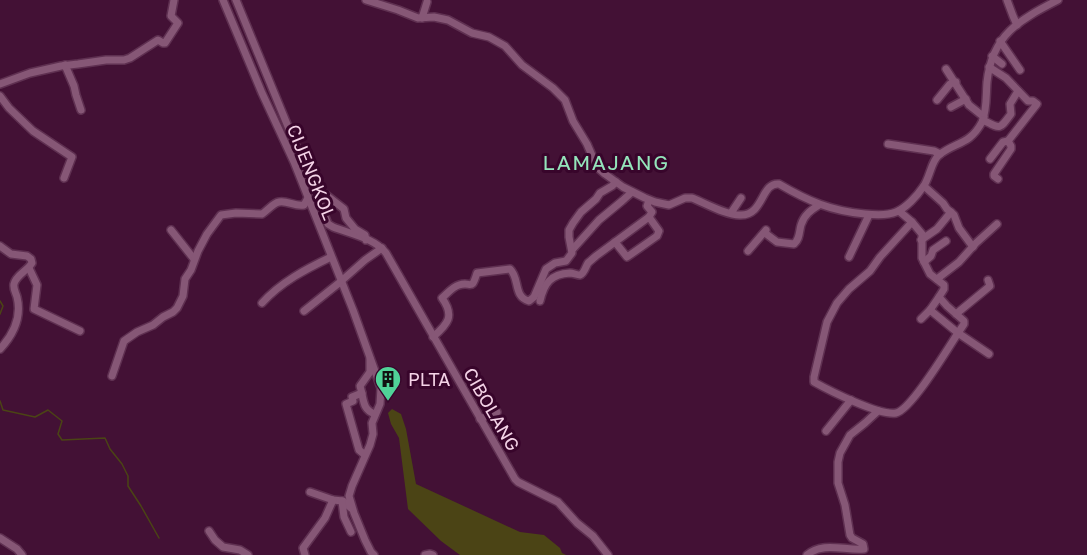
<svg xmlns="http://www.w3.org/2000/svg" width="1087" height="555" viewBox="0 0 1087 555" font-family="'Golos Text',sans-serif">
<rect width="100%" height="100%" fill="#431135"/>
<polygon fill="#4b4415" points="392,409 401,414 406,429 416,484 520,532 544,535 560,548 562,553 566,555 460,555 441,541 408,509 399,438 391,424 388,413"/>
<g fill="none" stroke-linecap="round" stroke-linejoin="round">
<g stroke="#4b4415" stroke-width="1.5">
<polyline points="0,301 3,306 0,314"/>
<polyline points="0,401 3,410 35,417 48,410 62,421 58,434 62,440 105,438 110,449 122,464 128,476 128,486 141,506 159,538"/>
</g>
<g stroke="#5f3051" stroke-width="10">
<g id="minor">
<polyline points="223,0 262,93 294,162 353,310 381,388 380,404 372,423 373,434 370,445 352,486 349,496 354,513 365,540 371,552 374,555"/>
<path d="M236 0 328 224 333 227C351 234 374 238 386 253L515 479 518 482 558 502 577 523 593 536 608 555"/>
<path d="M366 0 398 10 418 18 434 17 448 20 472 33 489 37 505 46 522 65 553 88 565 100 573 121 587 144 597 167 605 174 623 187 645 198 655 202 669 205 685 198H692C705 203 727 216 741 215 764 215 761 182 779 184 808 201 831 211 865 214 875 215 887 216 896 212 906 208 917 196 923 187 930 178 931 161 939 155 955 142 970 145 982 122 987 111 986 94 987 82 992 35 1019 20 1058 0"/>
<polyline points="1007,0 1013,16 1017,25"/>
<polyline points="422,18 427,2"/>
<polyline points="1000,41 1020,70"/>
<polyline points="992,56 1002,64"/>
<polyline points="65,65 74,86 76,95 81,110"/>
<polyline points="989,67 1006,78 1028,101 1033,101 1037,104 1008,141"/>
<polyline points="946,69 969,105 984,117"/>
<polyline points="0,84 30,73 61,66 78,64 106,60 124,60 130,58 158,40 163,43 165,43 178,23 171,16 174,0"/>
<polyline points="0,96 9,108 33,131 72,157 64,178"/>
<polyline points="937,100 950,84 956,82"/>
<polyline points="951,107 966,99"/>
<path d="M983 120C1001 129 999 130 1011 114L1010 104 1018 91"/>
<polyline points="888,144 934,151 940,154"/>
<polyline points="990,159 1003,142 1008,141 1011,146 1011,149 994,174 994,176 998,179"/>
<polyline points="312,184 344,209 346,218 355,229 365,235 366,240"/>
<polyline points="924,186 943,203 947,209 954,215 959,228 973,247"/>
<polyline points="899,211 912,222 922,234 922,258 930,274 944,285 944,289 939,297 947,306 964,321 964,324 958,333 989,354"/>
<polyline points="731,213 741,198"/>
<path d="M912 222 880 257 870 271 849 289 837 303 827 322 814 377V382C830 391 880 416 896 413 911 410 949 347 958 333L930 310"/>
<polyline points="171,230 194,259"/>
<path d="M765 233 777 242 794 244C800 239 799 232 801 225 804 215 811 210 819 205"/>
<polyline points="921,240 937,229 951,212"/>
<polyline points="615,242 627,257 657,236 659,231 649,217"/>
<path d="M0 246 11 254 27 256 31 259 32 263C27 271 16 275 14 284 13 289 16 293 17 297 22 317 13 335 0 349"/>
<polyline points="572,250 599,220 622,201 632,192"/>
<polyline points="748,251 766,230"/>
<polyline points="849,257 869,215"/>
<polyline points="924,262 931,256 933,250 946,241"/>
<polyline points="29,268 37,285 34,309 80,331"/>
<polyline points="937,279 959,262 976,243 997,224"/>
<path d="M540 301C544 283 551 274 570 273 573 273 577 275 580 275 584 274 586 266 588 263 589 262 595 257 596 256L649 217 652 212 647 206 649 200"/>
<path d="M262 303C281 282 306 269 331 257"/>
<polyline points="304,311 339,283 365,260 382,248"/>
<polyline points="956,314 990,286 988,280"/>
<polyline points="921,319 930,310 939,297"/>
<path d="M433 337C448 324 455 316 442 298 447 294 452 287 459 285 472 281 471 292 477 273L510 269C520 278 513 297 529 301L534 297 546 269 555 263 566 261 572 253 569 237V230L573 223 581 212 596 199 600 193 612 186 616 182"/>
<path d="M370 359V372L360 386C364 399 362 410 375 414"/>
<path d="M112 376 124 341 137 332 153 325 163 317 173 312 177 308 183 296 185 279 191 270 198 251 207 234 221 215 236 213 262 214C267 211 273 203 279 202 287 200 295 207 304 205L308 198"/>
<polyline points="362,393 352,397 353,401 346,404 359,450 365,455"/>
<polyline points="480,419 497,412"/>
<polyline points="826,431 851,400"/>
<polyline points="310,492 333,500 343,501 351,508"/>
<polyline points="342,501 344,517 351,532"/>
<polyline points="209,531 215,540 223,547 240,550 248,555"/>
<polyline points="0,538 17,549 22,555"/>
<polyline points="305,555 303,548 325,518 333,500"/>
<polyline points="425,555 430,554 433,555"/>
<path d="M807 555C823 541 845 551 864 549L863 544 852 538 850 535 845 505 838 483V462L840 453 850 435 865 423 878 411"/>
</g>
</g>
<use href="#minor" stroke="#865776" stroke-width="7"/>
</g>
<defs>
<g id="building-pin" transform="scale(1.35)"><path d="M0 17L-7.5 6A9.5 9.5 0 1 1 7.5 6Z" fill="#50d398" stroke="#38052b"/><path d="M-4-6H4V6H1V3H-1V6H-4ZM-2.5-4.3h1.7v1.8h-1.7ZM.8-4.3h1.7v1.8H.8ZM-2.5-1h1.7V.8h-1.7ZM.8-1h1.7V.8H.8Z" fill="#111"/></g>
</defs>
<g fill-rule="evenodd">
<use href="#building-pin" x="388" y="379"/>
</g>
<g text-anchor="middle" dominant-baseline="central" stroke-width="6" stroke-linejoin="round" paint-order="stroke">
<g font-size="18" fill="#f4d3e7" stroke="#38052b">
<text transform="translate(312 172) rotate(68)">CIJENGKOL</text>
<text transform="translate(492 409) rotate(60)">CIBOLANG</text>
</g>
<g font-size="18" fill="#f4d3e7" stroke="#38052b" text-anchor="start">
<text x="408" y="379">PLTA</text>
</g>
<g font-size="21" letter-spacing="1.5" fill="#94e5bb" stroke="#38052b">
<text x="606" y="162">LAMAJANG</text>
</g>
</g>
</svg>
